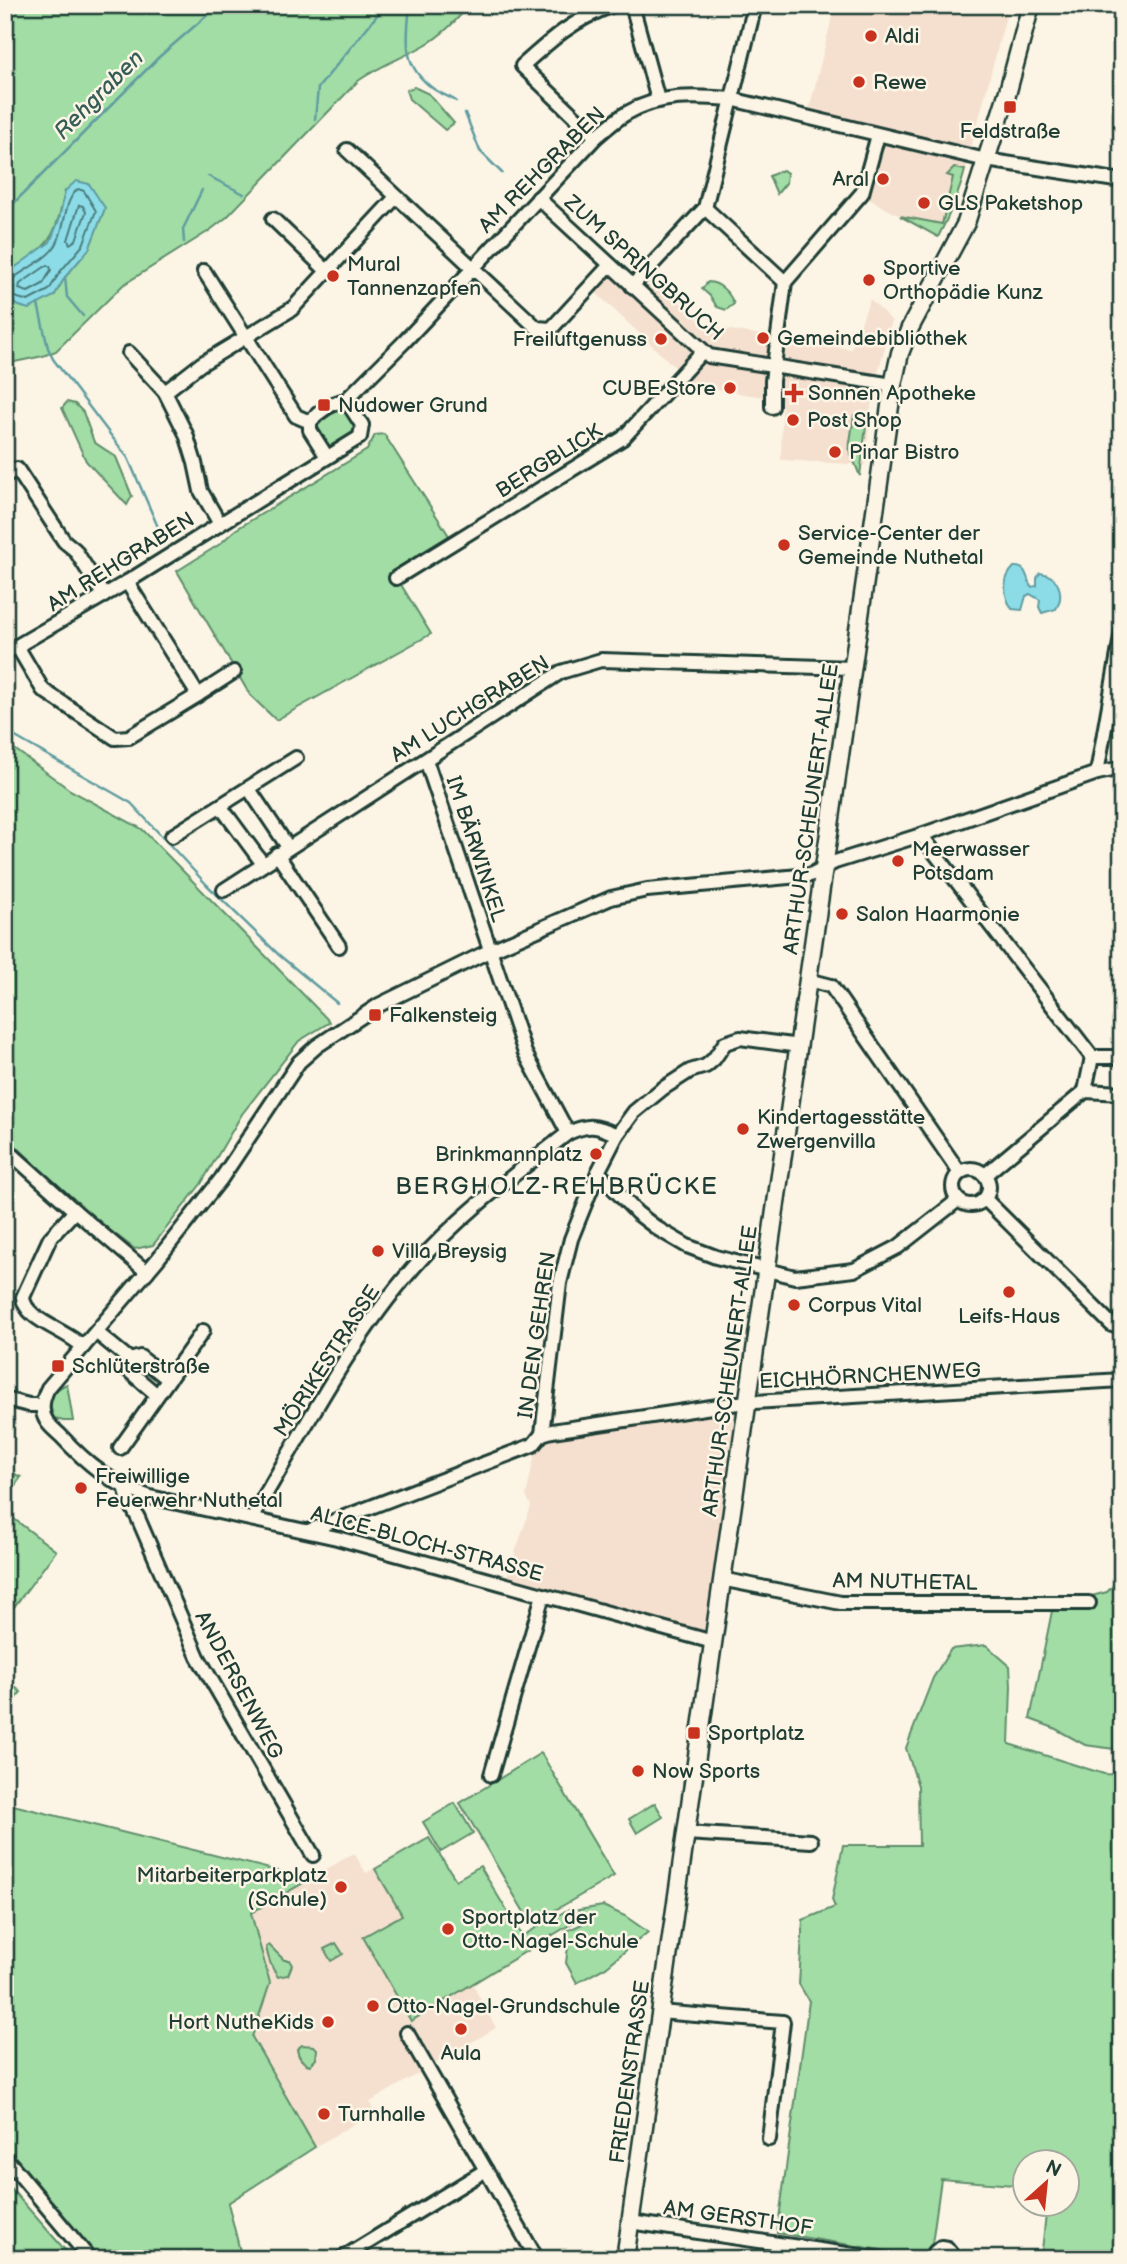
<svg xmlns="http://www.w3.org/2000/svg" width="1127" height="2264" viewBox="0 0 1127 2264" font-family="'Balsamiq Sans',sans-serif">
<rect width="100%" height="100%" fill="#fcf5e5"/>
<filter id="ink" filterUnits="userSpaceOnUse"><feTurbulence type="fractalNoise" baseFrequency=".0143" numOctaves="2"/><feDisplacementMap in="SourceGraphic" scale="14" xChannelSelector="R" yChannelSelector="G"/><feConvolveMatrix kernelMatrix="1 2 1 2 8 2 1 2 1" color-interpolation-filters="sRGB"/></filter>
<g filter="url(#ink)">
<g fill="#f5e0cf">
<polygon points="835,5 1009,5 963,179 949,215 938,237 865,197 887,129 809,110"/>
<polygon points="610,273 636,298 655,278 705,326 851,349 870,299 892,321 873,391 865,465 781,460 782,400 695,386 593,290"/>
<polygon points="735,1410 705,1637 506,1579 531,1506 526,1496 536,1448 545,1438 685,1415"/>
<polygon points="429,1836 456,1880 480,1866 522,1936 569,1908 576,1922 473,1985 496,2028 370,2102 374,2112 315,2147 251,2037 270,1983 251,1913 354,1853 366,1873"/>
</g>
<g fill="#a1dda4" stroke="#608d6c" stroke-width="2">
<path d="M5 5H470C456 20 443 35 425 45 401 59 382 64 358 81L227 217 209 231 123 285 56 351 43 356 5 364V297L10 303 54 296 65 277 89 249 105 208 96 197 65 191C54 244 49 245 6 274L5 278Z"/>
<polygon points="414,87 429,94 454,123 445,130 409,99 406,90"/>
<path d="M954 168 965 170C959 194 949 216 938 237L900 216 942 224 953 177 947 175Z"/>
<polygon points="783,170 787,173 786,183 777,194 769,176"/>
<path d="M708 282C719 282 730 293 734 304L726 310 717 307 710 296 702 289Z"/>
<polygon points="67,402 75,404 83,412 94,442 116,457 132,496 127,505 86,461 62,408"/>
<path d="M343 407 356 423 357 432 334 447C325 446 317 433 317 423L337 408Z"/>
<polygon points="854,415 867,417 860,476 849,449"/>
<polygon points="384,434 453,542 397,578 431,634 276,720 250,695 177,571 220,544 235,530 367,450 375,435"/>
<polygon points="5,742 70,790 142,829 330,1022 299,1041 242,1114 201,1184 153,1245 135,1249 80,1208 5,1135"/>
<path d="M67 1384 73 1421H63L54 1418C47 1402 51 1390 67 1384Z"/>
<polygon points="5,1469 21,1477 5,1499"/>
<polygon points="5,1512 56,1551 5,1619"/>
<polygon points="1122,1577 1122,1750 1085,1745 1054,1728 1030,1719 1053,1606 1107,1592"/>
<polygon points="986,1645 1010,1666 1011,1686 1009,1744 1104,1774 1122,1775 1122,2259 1041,2259 1047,2205 1068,2204 1068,2162 1026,2162 1025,2186 941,2179 930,2258 777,2233 809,2001 799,1984 803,1920 835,1907 832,1900 843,1845 919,1845 918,1786 906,1748 933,1678 951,1649"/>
<polygon points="5,1678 21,1692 5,1710"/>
<polygon points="541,1753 614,1876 531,1924 460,1803"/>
<polygon points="5,1803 310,1879 251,1913 270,1983 252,2037 315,2147 228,2203 242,2259 93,2259 5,2152"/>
<polygon points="455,1803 473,1833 441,1852 423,1822"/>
<polygon points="655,1803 663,1817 637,1833 629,1819"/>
<polygon points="429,1838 456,1880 480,1866 522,1936 569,1909 576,1921 411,2021 363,1937 402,1915 375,1869"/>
<polygon points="603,1906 625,1916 648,1932 606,1967 577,1983 566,1963 569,1938 565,1932 584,1923 578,1910"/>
<polygon points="336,1943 343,1954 331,1961 324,1949"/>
<path d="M269 1945 284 1960H289L292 1965 288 1975 278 1977C271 1968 268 1958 266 1947Z"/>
<path d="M302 2045 314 2046 317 2049 316 2059 310 2065C302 2063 298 2056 297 2049Z"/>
<polygon points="5,2182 73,2259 5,2259"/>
</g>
<g fill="#8cdce8" stroke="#609ca0" stroke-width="2">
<path d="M76 181 89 184 105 208 89 249 65 277 54 296 29 309C5 302 4 300 6 274L50 242 59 220 65 191Z"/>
<path d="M1014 567C1028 566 1026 579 1031 587L1037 586V578L1040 573C1059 575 1065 594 1056 609L1042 613 1039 607 1040 600 1030 594 1026 596 1022 610 1012 609C1003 595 1002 579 1014 567Z"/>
</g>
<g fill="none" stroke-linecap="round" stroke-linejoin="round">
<g stroke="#4b7d7c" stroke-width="2">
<polygon points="79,205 83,206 86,212 76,240 70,244 68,240"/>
<polygon points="46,266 50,266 51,270 43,284 28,292 19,289 20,284"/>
<path d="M5 280 12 279C26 269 47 259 56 245 66 228 63 201 78 189L84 191 96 211 83 245 60 272 49 290 28 301 5 294"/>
</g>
<g stroke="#609ca0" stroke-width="2.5">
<path d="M410 5C407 38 401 64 431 87 438 93 448 96 456 101"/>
<polyline points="465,113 480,151 502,173"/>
<polyline points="315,119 318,88 378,14"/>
<polyline points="208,176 244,194"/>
<polyline points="5,212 159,57 219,5"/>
<polyline points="184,242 183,229 202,190"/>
<polyline points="65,277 67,297 83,316"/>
<polyline points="38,304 48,348 53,359 128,458 161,534"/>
<polyline points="5,731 131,803 207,885 279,955 337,1003"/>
</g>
<g stroke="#1f3d34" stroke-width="18">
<g id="minor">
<polyline points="632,5 658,100"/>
<path d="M596 137 522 66C553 38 573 20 613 5"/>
<polyline points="347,150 537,328 551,329 610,265"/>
<polyline points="538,198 709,356 893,385"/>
<polyline points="705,208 785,282"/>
<polyline points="273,219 328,272"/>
<polyline points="204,271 296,416 310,422"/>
<polyline points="632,286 705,208 755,5"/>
<polyline points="129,353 165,392 186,434 195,463 201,491 220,524"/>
<polyline points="165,392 201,364 292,309 396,197"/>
<polyline points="772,407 772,381 785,282 862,193 878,135"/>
<path d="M327 457 310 430V422C319 411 332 403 346 400L404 342 596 137C606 129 616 119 627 113 660 94 695 96 731 99L986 160 1122 181"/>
<polyline points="5,476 17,469 64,541 75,550 104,596"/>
<polyline points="396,578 623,438 702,352"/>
<polyline points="17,646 43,690 115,738 129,737 198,695 127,582"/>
<polyline points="5,653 127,582 360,437 362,425 346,400"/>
<polyline points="198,695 234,672"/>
<polyline points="426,760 525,1053 568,1133"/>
<polyline points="1097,773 1122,631"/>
<polyline points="249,789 288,847"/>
<polyline points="221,807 263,864"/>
<polyline points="921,835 1092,1057 1122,1057"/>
<polyline points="172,836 296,758"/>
<polyline points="277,854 339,946"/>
<polyline points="224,890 561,672 601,660 852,668"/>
<polyline points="808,980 831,986 960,1173"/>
<polyline points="1085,1091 1092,1057"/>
<polyline points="5,1148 75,1211 147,1272"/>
<circle cx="971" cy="1187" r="18"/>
<polyline points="598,1172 637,1213 658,1229 687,1246 716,1257 795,1277 854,1270 898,1247 958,1200"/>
<polyline points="985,1175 1085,1091 1122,1093"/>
<polyline points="985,1199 1112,1325 1122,1326"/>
<path d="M75 1211 50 1238 23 1297C24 1320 67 1330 83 1347"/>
<polyline points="96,1332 130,1360"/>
<polyline points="130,1360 129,1371 157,1395"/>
<polyline points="130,1360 140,1357 168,1379"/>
<polyline points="5,1399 29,1405 42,1405"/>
<polyline points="542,1434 560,1283 571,1239 598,1172 617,1135 634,1112 662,1089 690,1071 706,1066 714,1059 725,1043 740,1038 799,1046"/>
<polyline points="120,1448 203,1331"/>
<polyline points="126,1489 128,1499 138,1518 198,1657 313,1855"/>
<path d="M254 1519 257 1509C306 1426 351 1339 414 1267 459 1215 514 1175 568 1133 589 1124 596 1125 617 1135"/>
<polyline points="308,1531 533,1445 542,1434 552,1431 738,1403 1122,1380"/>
<polyline points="721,1579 841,1603 1089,1603"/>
<path d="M713 1642 337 1538 150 1497C113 1485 87 1464 61 1436 56 1431 49 1426 46 1420 40 1410 43 1398 48 1388L157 1260 221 1179 299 1062 317 1046 379 1005 489 951 611 898 647 890 810 875 835 862 921 835 1097 773 1122 768"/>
<polyline points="491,1775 543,1595"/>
<polyline points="686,1833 811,1841"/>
<polyline points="659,2012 783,2022 769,2139"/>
<polyline points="407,2033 537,2259"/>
<polyline points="5,2157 90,2259"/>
<polyline points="630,2222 881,2259"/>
<polyline points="341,2259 486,2170"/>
<polyline points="934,2259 935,2252 941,2247 947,2248 951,2253 950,2259"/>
</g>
</g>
<g stroke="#1f3d34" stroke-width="21">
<polyline id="major" points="625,2259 893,385 900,353 910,328 966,223 1008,91 1031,5"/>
</g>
<use href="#minor" stroke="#fcf5e5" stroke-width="12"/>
<use href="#major" stroke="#fcf5e5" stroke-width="16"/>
</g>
</g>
<g fill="#c8321e" stroke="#fcf5e5" stroke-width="2.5">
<circle cx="871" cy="36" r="7"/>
<circle cx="859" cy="82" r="7"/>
<rect x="1003" y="100" width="14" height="14" rx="3.5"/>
<circle cx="883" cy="179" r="7"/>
<circle cx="924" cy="203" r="7"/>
<circle cx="333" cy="276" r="7"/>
<circle cx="869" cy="280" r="7"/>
<circle cx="763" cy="338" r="7"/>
<circle cx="661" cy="339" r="7"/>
<circle cx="730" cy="388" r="7"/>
<path d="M790.5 382.5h7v7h7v7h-7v7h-7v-7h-7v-7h7z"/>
<rect x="317" y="398" width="14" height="14" rx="3.5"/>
<circle cx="793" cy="420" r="7"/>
<circle cx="835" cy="452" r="7"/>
<circle cx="784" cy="545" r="7"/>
<circle cx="898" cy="861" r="7"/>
<circle cx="842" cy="914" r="7"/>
<rect x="368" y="1008" width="14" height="14" rx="3.5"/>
<circle cx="743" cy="1129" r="7"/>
<circle cx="596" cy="1154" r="7"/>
<circle cx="378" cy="1251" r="7"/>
<circle cx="1009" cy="1292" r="7"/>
<circle cx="794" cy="1305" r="7"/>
<rect x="51" y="1359" width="14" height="14" rx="3.5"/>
<circle cx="81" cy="1488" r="7"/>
<rect x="687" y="1726" width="14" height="14" rx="3.5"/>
<circle cx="638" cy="1771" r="7"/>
<circle cx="341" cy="1887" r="7"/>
<circle cx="448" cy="1929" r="7"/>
<circle cx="373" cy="2006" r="7"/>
<circle cx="328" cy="2022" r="7"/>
<circle cx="461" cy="2029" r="7"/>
<circle cx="324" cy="2114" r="7"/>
</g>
<g text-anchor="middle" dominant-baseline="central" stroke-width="5" stroke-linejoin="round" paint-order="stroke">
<g font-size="21" fill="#1f3d34" stroke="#fcf5e5" text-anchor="start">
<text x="885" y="36">Aldi</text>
<text x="873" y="82">Rewe</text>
<text x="1010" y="131" text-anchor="middle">Feldstraße</text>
<text x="869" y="179" text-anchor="end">Aral</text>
<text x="938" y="203">GLS Paketshop</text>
<text x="347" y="264">Mural<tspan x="347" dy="24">Tannenzapfen</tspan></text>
<text x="883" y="268">Sportive<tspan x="883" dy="24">Orthopädie Kunz</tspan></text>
<text x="777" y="338">Gemeindebibliothek</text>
<text x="647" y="339" text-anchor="end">Freiluftgenuss</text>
<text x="716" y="388" text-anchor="end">CUBE Store</text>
<text x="808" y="393">Sonnen Apotheke</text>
<text x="338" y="405">Nudower Grund</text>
<text x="807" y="420">Post Shop</text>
<text x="849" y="452">Pinar Bistro</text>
<text x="798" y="533">Service-Center der<tspan x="798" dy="24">Gemeinde Nuthetal</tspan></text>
<text x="912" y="849">Meerwasser<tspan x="912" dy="24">Potsdam</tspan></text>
<text x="856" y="914">Salon Haarmonie</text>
<text x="389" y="1015">Falkensteig</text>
<text x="757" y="1117">Kindertagesstätte<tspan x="757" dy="24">Zwergenvilla</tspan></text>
<text x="582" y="1154" text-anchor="end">Brinkmannplatz</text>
<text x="392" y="1251">Villa Breysig</text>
<text x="808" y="1305">Corpus Vital</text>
<text x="1009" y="1316" text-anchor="middle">Leifs-Haus</text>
<text x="72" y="1366">Schlüterstraße</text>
<text x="95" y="1476">Freiwillige<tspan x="95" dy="24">Feuerwehr Nuthetal</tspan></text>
<text x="708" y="1733">Sportplatz</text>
<text x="652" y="1771">Now Sports</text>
<text x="327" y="1875" text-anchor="end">Mitarbeiterparkplatz<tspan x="327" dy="24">(Schule)</tspan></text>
<text x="462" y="1917">Sportplatz der<tspan x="462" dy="24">Otto-Nagel-Schule</tspan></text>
<text x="387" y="2006">Otto-Nagel-Grundschule</text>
<text x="314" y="2022" text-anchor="end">Hort NutheKids</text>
<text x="461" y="2053" text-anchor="middle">Aula</text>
<text x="338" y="2114">Turnhalle</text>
</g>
<g font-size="21" fill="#1f3d34" stroke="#fcf5e5">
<text transform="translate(542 170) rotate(-45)">AM REHGRABEN</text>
<text transform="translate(644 268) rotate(42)">ZUM SPRINGBRUCH</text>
<text transform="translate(549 461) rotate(-32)">BERGBLICK</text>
<text transform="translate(121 562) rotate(-32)">AM REHGRABEN</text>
<text transform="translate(470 709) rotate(-32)">AM LUCHGRABEN</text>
<text transform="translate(811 809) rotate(-82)">ARTHUR-SCHEUNERT-ALLEE</text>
<text transform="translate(476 849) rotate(72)">IM BÄRWINKEL</text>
<text transform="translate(537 1335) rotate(-82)">IN DEN GEHREN</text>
<text transform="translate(327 1361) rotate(-57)">MÖRIKESTRASSE</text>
<text transform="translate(730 1371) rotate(-82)">ARTHUR-SCHEUNERT-ALLEE</text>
<text transform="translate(870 1376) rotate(-3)">EICHHÖRNCHENWEG</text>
<text transform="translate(427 1544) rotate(15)">ALICE-BLOCH-STRASSE</text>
<text transform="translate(905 1582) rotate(1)">AM NUTHETAL</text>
<text transform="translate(239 1685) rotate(62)">ANDERSENWEG</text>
<text transform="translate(630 2072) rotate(-82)">FRIEDENSTRASSE</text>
<text transform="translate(738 2218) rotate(8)">AM GERSTHOF</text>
</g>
<g font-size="23" font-style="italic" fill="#355d58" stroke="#fcf5e5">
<text transform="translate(99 95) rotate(-45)">Rehgraben</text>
</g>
<g font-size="24" letter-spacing="2" fill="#1f3d34" stroke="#fcf5e5">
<text x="557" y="1186">BERGHOLZ-REHBRÜCKE</text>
</g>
</g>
<rect width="1127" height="2264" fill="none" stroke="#fcf5e5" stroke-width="28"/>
<rect x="14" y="14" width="1099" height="2236" fill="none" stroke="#1f3d34" stroke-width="2.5" filter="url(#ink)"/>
<g transform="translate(1046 2183) rotate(27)"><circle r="33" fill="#fcf5e5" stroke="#a4ab9e" stroke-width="2"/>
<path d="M0-5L12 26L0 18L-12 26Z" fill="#c8321e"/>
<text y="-10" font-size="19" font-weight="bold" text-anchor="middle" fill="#1f3d34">N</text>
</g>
</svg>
